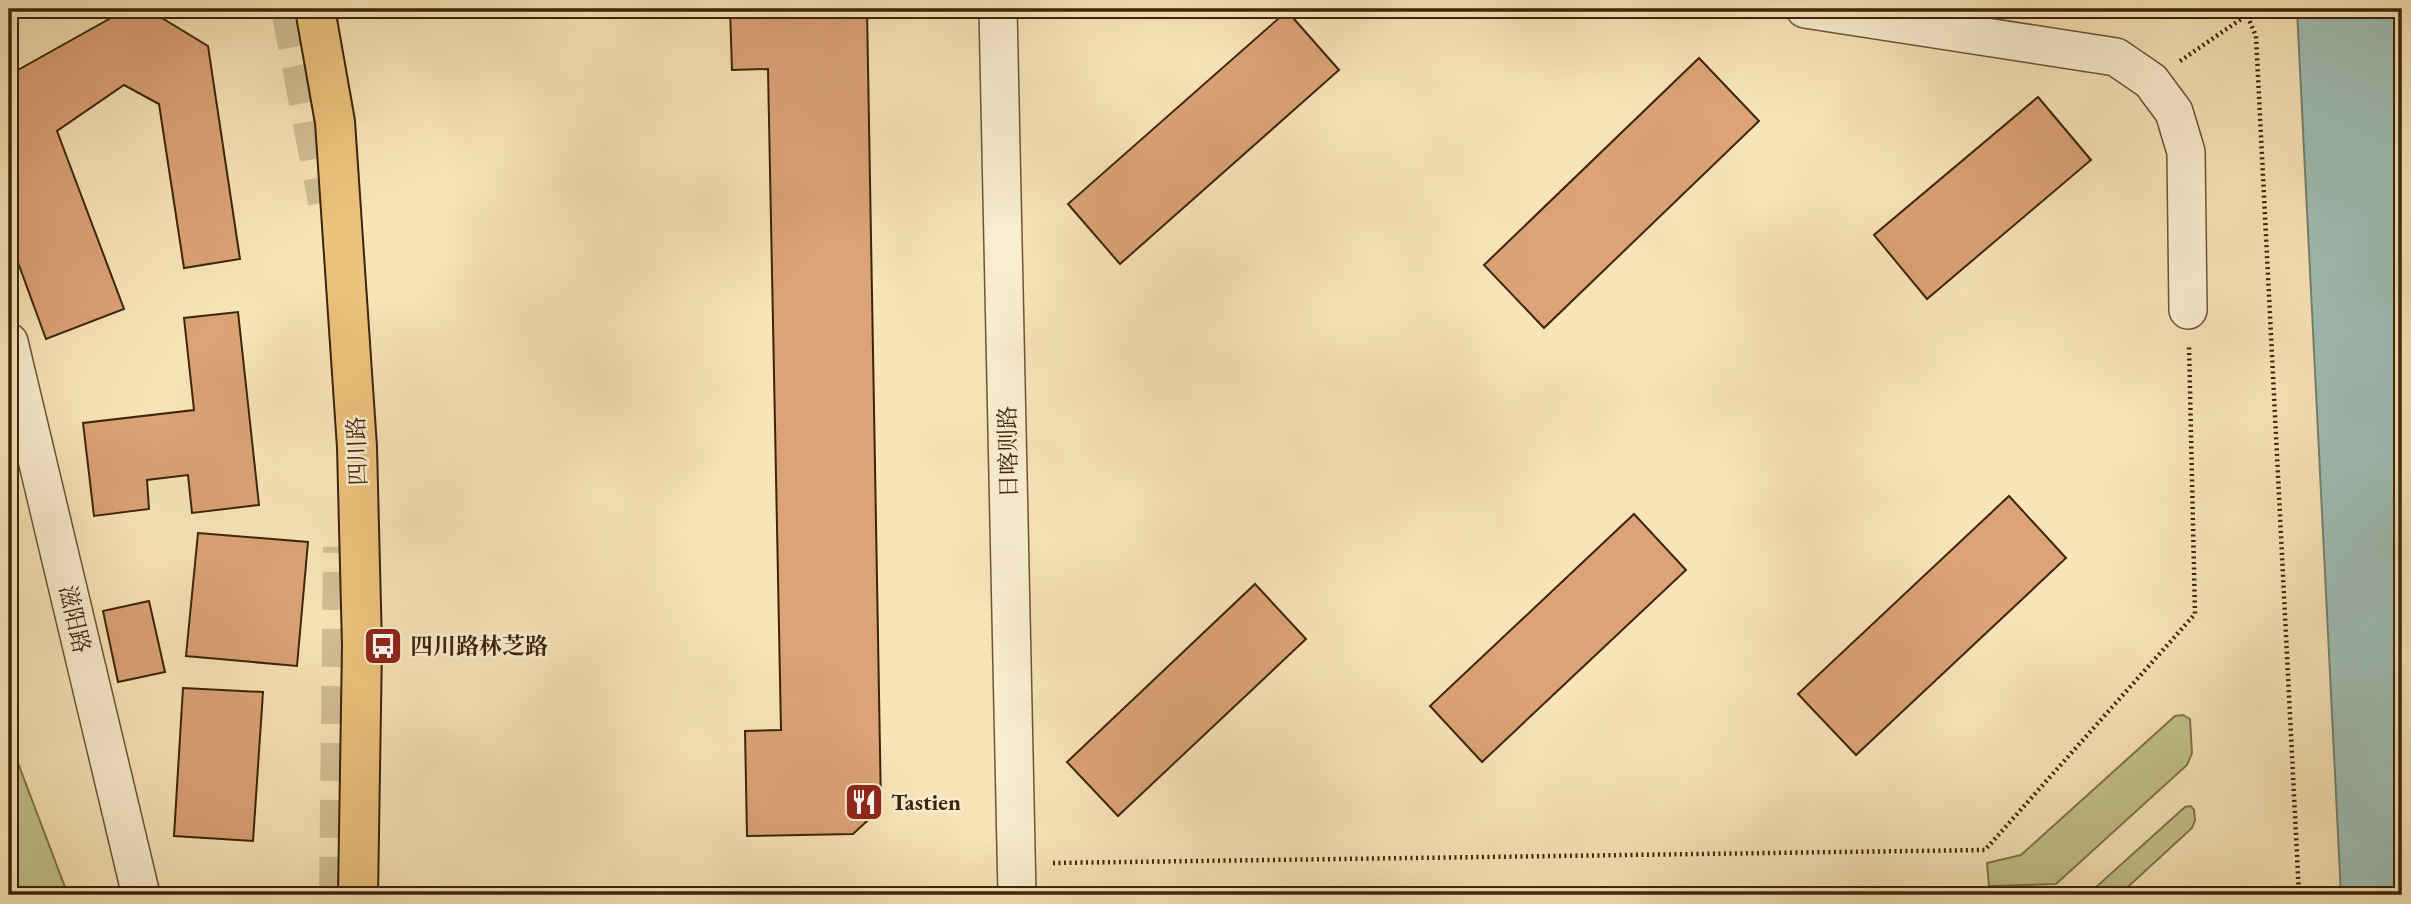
<svg xmlns="http://www.w3.org/2000/svg" width="2411" height="904" viewBox="0 0 2411 904" font-family="'EB Garamond','Noto Serif SC',serif">
<rect width="100%" height="100%" fill="#f8e4b7"/>
<filter id="stains"><feTurbulence type="fractalNoise" baseFrequency=".00286" numOctaves="4"/><feColorMatrix values="0 0 0 0 .2 0 0 0 0 .09 0 0 0 0 .02 0 0 0 .5 -.17"/></filter>
<radialGradient id="worn" r=".72"><stop offset=".6" stop-color="#630" stop-opacity="0"/><stop offset="1" stop-color="#630" stop-opacity=".3"/></radialGradient>
<g fill="#c3c28a" stroke="#80744b" stroke-width="2">
<polygon points="2183,715 2190,719 2192,753 2187,765 2056,884 1989,886 1987,863 2021,855 2175,716"/>
<polygon points="18,763 68,895 9,895 9,766"/>
<polygon points="2191,806 2194,810 2195,820 2192,828 2119,895 2097,895 2095,888 2185,807"/>
</g>
<polygon fill="#9fbeb5" stroke="#778171" stroke-width="2" points="2297,9 2402,9 2402,895 2341,895"/>
<g fill="#dba376" stroke="#3c250c" stroke-width="2">
<polygon points="127,9 147,9 208,46 240,259 184,268 159,104 124,85 57,131 124,309 46,339 9,238 9,75"/>
<polygon points="730,9 867,9 881,808 853,834 747,836 745,731 781,730 768,69 732,70"/>
<polygon points="1287,11 1339,70 1120,264 1068,204"/>
<polygon points="1699,58 1759,121 1544,328 1484,265"/>
<polygon points="2038,97 2091,160 1927,299 1874,235"/>
<polygon points="238,312 259,505 192,513 188,475 147,480 149,509 94,516 83,423 194,410 184,318"/>
<polygon points="2009,496 2066,558 1856,755 1798,694"/>
<polygon points="1634,514 1686,570 1482,762 1430,706"/>
<polygon points="198,533 308,542 297,666 186,656"/>
<polygon points="1255,584 1306,639 1118,816 1067,762"/>
<polygon points="149,601 165,672 118,682 103,611"/>
<polygon points="183,688 263,692 253,841 174,836"/>
<polygon points="9,736 18,763 9,766"/>
</g>
<g fill="none" stroke-linecap="round" stroke-linejoin="round">
<g stroke="#d2be95" stroke-width="38" stroke-dasharray="38 19" stroke-linecap="butt">
<polyline points="290,9 327,202"/>
<polyline points="338,895 342,547"/>
</g>
<g stroke="#6b5537" stroke-width="40">
<g id="minor">
<polyline points="998,9 1017,895"/>
<polyline points="1805,9 2116,57 2151,81 2174,112 2186,152 2188,310"/>
<polyline points="9,342 141,895"/>
</g>
</g>
<g stroke="#3c250c" stroke-width="42">
<polyline id="primary" points="315,9 335,122 357,447 362,646 358,895"/>
</g>
<g stroke="#3c250c" stroke-width="4.5" stroke-dasharray="2 3.5" stroke-linecap="butt">
<polyline points="2233,9 2247,15 2256,36 2299,895"/>
<polyline points="2180,61 2247,15"/>
<polyline points="1053,863 1985,850 2195,614 2189,345"/>
</g>
<use href="#minor" stroke="#faedd0" stroke-width="37"/>
<use href="#primary" stroke="#ecc27c" stroke-width="38"/>
</g>
<defs>
<g id="bus-square" transform="scale(2.0125)"><rect x="-9" y="-9" width="18" height="18" rx="4" fill="#8f2418" stroke="#faedd0"/><path d="M-5-6H5V4H4V6H2V4H-2V6H-4V4H-5ZM-3.5-4V0h7V-4ZM-3.5 1.2v1.5H-2V1.2ZM2 1.2v1.5H3.5V1.2Z" fill="#fff"/></g>
<g id="restaurant-square" transform="scale(2.0125)"><rect x="-9" y="-9" width="18" height="18" rx="4" fill="#8f2418" stroke="#faedd0"/><path d="M-5-6h1v4h1v-4h1v4h1v-4h1v5L-1.5 .5V6h-2V.5L-5-1ZM5-6V6H3V1.5H1.5Q1.5-4 5-6Z" fill="#fff"/></g>
</defs>
<g fill-rule="evenodd">
<use href="#bus-square" x="383" y="646"/>
<use href="#restaurant-square" x="864" y="802"/>
</g>
<g text-anchor="middle" dominant-baseline="central" stroke-width="5" stroke-linejoin="round" paint-order="stroke">
<g font-size="23" fill="#3c250c" stroke="#faedd0">
<text transform="translate(357 451) rotate(-92)">四川路</text>
<text transform="translate(1008 452) rotate(-91)">日喀则路</text>
<text transform="translate(75 619) rotate(77)">滋阳路</text>
</g>
<g font-size="23" font-weight="bold" fill="#3c250c" stroke="#faedd0" text-anchor="start">
<text x="410" y="646">四川路林芝路</text>
<text x="891" y="802">Tastien</text>
</g>
</g>
<rect width="2411" height="904" fill="none" stroke="#f8e4b7" stroke-width="35"/>
<rect x="10" y="10" width="2390" height="883" fill="none" stroke="#3c250c" stroke-width="3.5"/>
<rect x="18" y="18" width="2376" height="869" fill="none" stroke="#3c250c" stroke-width="2"/>
<rect width="100%" height="100%" filter="url(#stains)"/>
<rect width="100%" height="100%" fill="url(#worn)"/>
</svg>
